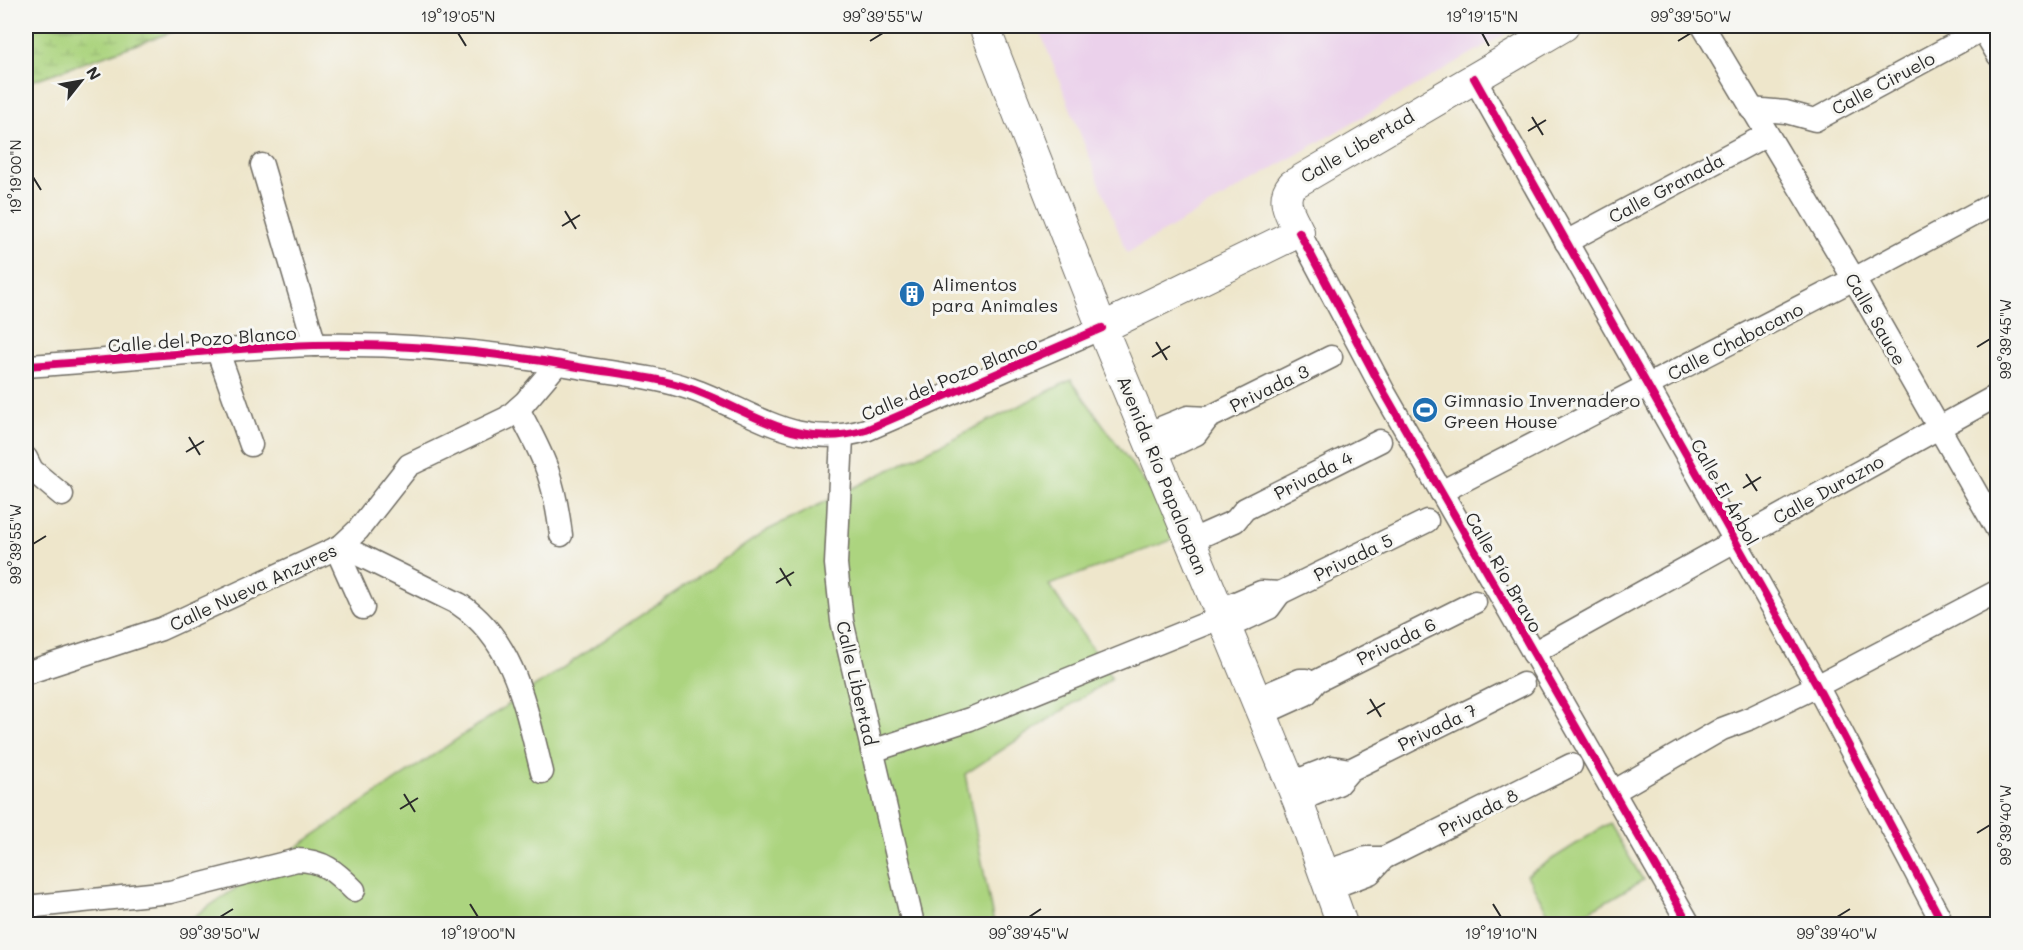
<svg xmlns="http://www.w3.org/2000/svg" width="2023" height="950" viewBox="0 0 2023 950" font-family="Mali,sans-serif">
<defs>
<pattern id="wetland-marsh" width="20" height="14" patternUnits="userSpaceOnUse" patternTransform="scale(1.5)"><rect width="20" height="14" fill="#acd47f"/><path d="M1 5h8M5 5V1M11 12h8M15 12V8" fill="none" stroke="#94b66e"/></pattern>
</defs>
<rect width="100%" height="100%" fill="#f6f6f2"/>
<filter id="ink" filterUnits="userSpaceOnUse"><feTurbulence type="fractalNoise" baseFrequency=".0167" numOctaves="2"/><feDisplacementMap in="SourceGraphic" scale="12" xChannelSelector="R" yChannelSelector="G"/><feConvolveMatrix kernelMatrix="1 2 1 2 8 2 1 2 1" color-interpolation-filters="sRGB"/></filter>
<filter id="wash" filterUnits="userSpaceOnUse"><feTurbulence type="fractalNoise" baseFrequency=".008" numOctaves="4" result="noise"/><feDisplacementMap in="SourceGraphic" scale="24" xChannelSelector="R" yChannelSelector="G"/><feGaussianBlur stdDeviation="1.35" result="paint"/><feColorMatrix in="noise" values="0 0 0 0 0 0 0 0 0 0 0 0 0 0 0 0 0 1.4 0 .05"/><feComposite in="paint" operator="in"/></filter>
<g filter="url(#wash)">
<rect width="100%" height="100%" fill="#eee6cb"/>
<polygon fill="#ebd1eb" points="1038,26 1519,26 1127,253"/>
<g fill="#acd47f" stroke="#6c8055" stroke-width="1.5">
<polygon points="1071,380 1183,536 1049,585 1112,678 965,774 994,924 168,924 193,917 766,531"/>
<polygon points="1609,823 1643,880 1567,924 1554,924 1527,875"/>
</g>
<polygon fill="url(#wetland-marsh)" stroke="#6c8055" stroke-width="1.5" points="26,26 189,26 26,83"/>
</g>
<g filter="url(#ink)">
<g fill="none" stroke-linecap="round" stroke-linejoin="round">
<g stroke="#6f6c63" stroke-width="25">
<g id="minor">
<polyline points="1703,26 1854,279 1998,531"/>
<polyline points="1981,26 1998,55"/>
<polyline points="1474,78 1817,686 1943,924"/>
<polyline points="1751,109 1786,112 1815,120 1983,29"/>
<polyline points="262,165 315,345"/>
<polyline points="1299,232 1385,394 1689,924"/>
<polyline points="1566,242 1766,135"/>
<polyline points="218,352 251,445"/>
<path d="M26 366C122 360 218 348 314 345 404 343 497 352 584 368 620 374 657 377 691 389 753 411 796 451 866 430L1102 328"/>
<path d="M518 409C545 459 554 478 561 535"/>
<polyline points="1146,434 1188,417 1208,418"/>
<polyline points="842,437 836,564 842,621 913,924"/>
<polyline points="1154,454 1196,434 1208,418 1331,357"/>
<polyline points="26,458 32,470 62,495"/>
<polyline points="1441,492 1854,279 1995,203 1998,204"/>
<polyline points="1190,541 1235,521 1245,509 1380,441"/>
<path d="M341 546 459 604C516 642 526 710 542 772"/>
<polyline points="336,548 363,608"/>
<polyline points="1219,610 1261,592 1280,593 1427,521"/>
<polyline points="1226,628 1269,608 1280,593"/>
<polyline points="1533,653 1998,395"/>
<polyline points="26,673 161,629 341,546 358,530 409,465 507,418 525,402 558,363"/>
<polyline points="1256,699 1300,680 1306,680"/>
<polyline points="1262,714 1306,694 1317,681 1475,602"/>
<polyline points="872,751 970,719 1222,617"/>
<polyline points="1291,783 1332,767 1350,770"/>
<polyline points="1613,792 1722,729 1751,718 1817,686 1998,591"/>
<polyline points="1298,801 1338,784 1350,770 1523,684"/>
<polyline points="1325,872 1366,858 1384,858"/>
<polyline points="1330,888 1370,873 1384,858 1571,765"/>
<path d="M26 907 170 892 297 860C323 860 336 872 354 890"/>
</g>
</g>
<g stroke="#6f6c63" stroke-width="32">
<g id="major">
<polyline points="984,26 1102,328 1298,801 1342,924"/>
<path d="M1102 328 1299 232C1292 217 1279 200 1292 185L1564 26"/>
</g>
</g>
<use href="#minor" stroke="#fff" stroke-width="22"/>
<use href="#major" stroke="#fff" stroke-width="30"/>
<g stroke="#f6f6f2" stroke-width="11">
<g id="cycleway">
<polyline points="1474,78 1817,686 1943,924"/>
<polyline points="1299,232 1385,394 1689,924"/>
<path d="M26 366C122 360 218 348 314 345 404 343 497 352 584 368 620 374 657 377 691 389 753 411 796 451 866 430L1102 328"/>
</g>
</g>
<use href="#cycleway" stroke="#d6006c" stroke-width="8"/>
</g>
</g>
<path fill="none" stroke="#2b2b2b" stroke-width="2" d="M458 33 466 46M1482 33 1489 46M870 41 883 33M1678 41 1691 33M1532 117 1543 135M1528 131 1546 120M33 177 41 190M565 211 576 229M562 226 580 215M1156 342 1167 360M1977 347 1990 339M1152 357 1170 346M189 437 200 455M186 452 204 441M1746 474 1757 491M1743 488 1761 477M33 544 46 536M780 568 791 586M776 583 794 572M1370 699 1381 717M1367 714 1385 703M404 794 415 812M400 809 418 798M1977 833 1990 825M470 904 478 917M1493 904 1501 917M220 917 233 909M1029 917 1041 909M1837 917 1850 909"/>
<defs>
<g id="building-disc" transform="scale(1.35)"><circle r="9.5" fill="#1f6fb2" stroke="#f6f6f2"/><path d="M-4-6H4V6H1V3H-1V6H-4ZM-2.5-4.3h1.7v1.8h-1.7ZM.8-4.3h1.7v1.8H.8ZM-2.5-1h1.7V.8h-1.7ZM.8-1h1.7V.8H.8Z" fill="#fff"/></g>
<g id="stadium-disc" transform="scale(1.35)"><circle r="9.5" fill="#1f6fb2" stroke="#f6f6f2"/><path d="M0-5a6.5 5 0 1 0 0 10a6.5 5 0 1 0 0-10ZM-3.5-1.8h7v3.6h-7Z" fill="#fff"/></g>
</defs>
<g fill-rule="evenodd">
<use href="#building-disc" x="912" y="294"/>
<use href="#stadium-disc" x="1425" y="410"/>
</g>
<g text-anchor="middle" dominant-baseline="central" stroke-width="6" stroke-linejoin="round" paint-order="stroke">
<g font-size="18" fill="#2b2b2b" stroke="#f6f6f2">
<text transform="translate(1883 83) rotate(-28)">Calle Ciruelo</text>
<text transform="translate(1357 146) rotate(-30)">Calle Libertad</text>
<text transform="translate(1666 188) rotate(-28)">Calle Granada</text>
<text transform="translate(1876 319) rotate(60)">Calle Sauce</text>
<text transform="translate(202 339) rotate(-4)">Calle del Pozo Blanco</text>
<text transform="translate(1735 341) rotate(-27)">Calle Chabacano</text>
<text transform="translate(949 378) rotate(-23)">Calle del Pozo Blanco</text>
<text transform="translate(1269 388) rotate(-26)">Privada 3</text>
<text transform="translate(1163 475) rotate(68)">Avenida Río Papaloapan</text>
<text transform="translate(1313 475) rotate(-27)">Privada 4</text>
<text transform="translate(1828 489) rotate(-29)">Calle Durazno</text>
<text transform="translate(1725 492) rotate(61)">Calle El Árbol</text>
<text transform="translate(1353 557) rotate(-26)">Privada 5</text>
<text transform="translate(1504 572) rotate(60)">Calle Río Bravo</text>
<text transform="translate(253 587) rotate(-25)">Calle Nueva Anzures</text>
<text transform="translate(1396 641) rotate(-26)">Privada 6</text>
<text transform="translate(857 683) rotate(77)">Calle Libertad</text>
<text transform="translate(1437 727) rotate(-26)">Privada 7</text>
<text transform="translate(1478 812) rotate(-26)">Privada 8</text>
</g>
<g font-size="18" fill="#2b2b2b" stroke="#f6f6f2" text-anchor="start">
<text x="932" y="284">Alimentos<tspan x="932" dy="21">para Animales</tspan></text>
<text x="1444" y="400">Gimnasio Invernadero<tspan x="1444" dy="21">Green House</tspan></text>
</g>
</g>
<rect width="2023" height="950" fill="none" stroke="#f6f6f2" stroke-width="66"/>
<g transform="translate(81 81) rotate(59)" stroke="#f6f6f2" stroke-width="4.5" paint-order="stroke">
<path d="M0-4.5L10 22L0 15L-10 22Z" fill="#2b2b2b"/>
<text y="-9" font-size="16" font-weight="bold" text-anchor="middle" fill="#2b2b2b">N</text>
</g>
<rect x="33" y="33" width="1957" height="884" fill="none" stroke="#2b2b2b" stroke-width="2"/>
<g font-size="15" text-anchor="middle" fill="#2b2b2b">
<text x="458" y="22">19°19'05"N</text>
<text x="883" y="22">99°39'55"W</text>
<text x="1482" y="22">19°19'15"N</text>
<text x="1691" y="22">99°39'50"W</text>
<text transform="translate(16 177) rotate(-90)" y="5">19°19'00"N</text>
<text transform="translate(2006 339) rotate(-90)" y="5">99°39'45"W</text>
<text transform="translate(16 544) rotate(-90)" y="5">99°39'55"W</text>
<text transform="translate(2006 825) rotate(-90)" y="5">99°39'40"W</text>
<text x="220" y="939">99°39'50"W</text>
<text x="478" y="939">19°19'00"N</text>
<text x="1029" y="939">99°39'45"W</text>
<text x="1501" y="939">19°19'10"N</text>
<text x="1837" y="939">99°39'40"W</text>
</g>
</svg>
